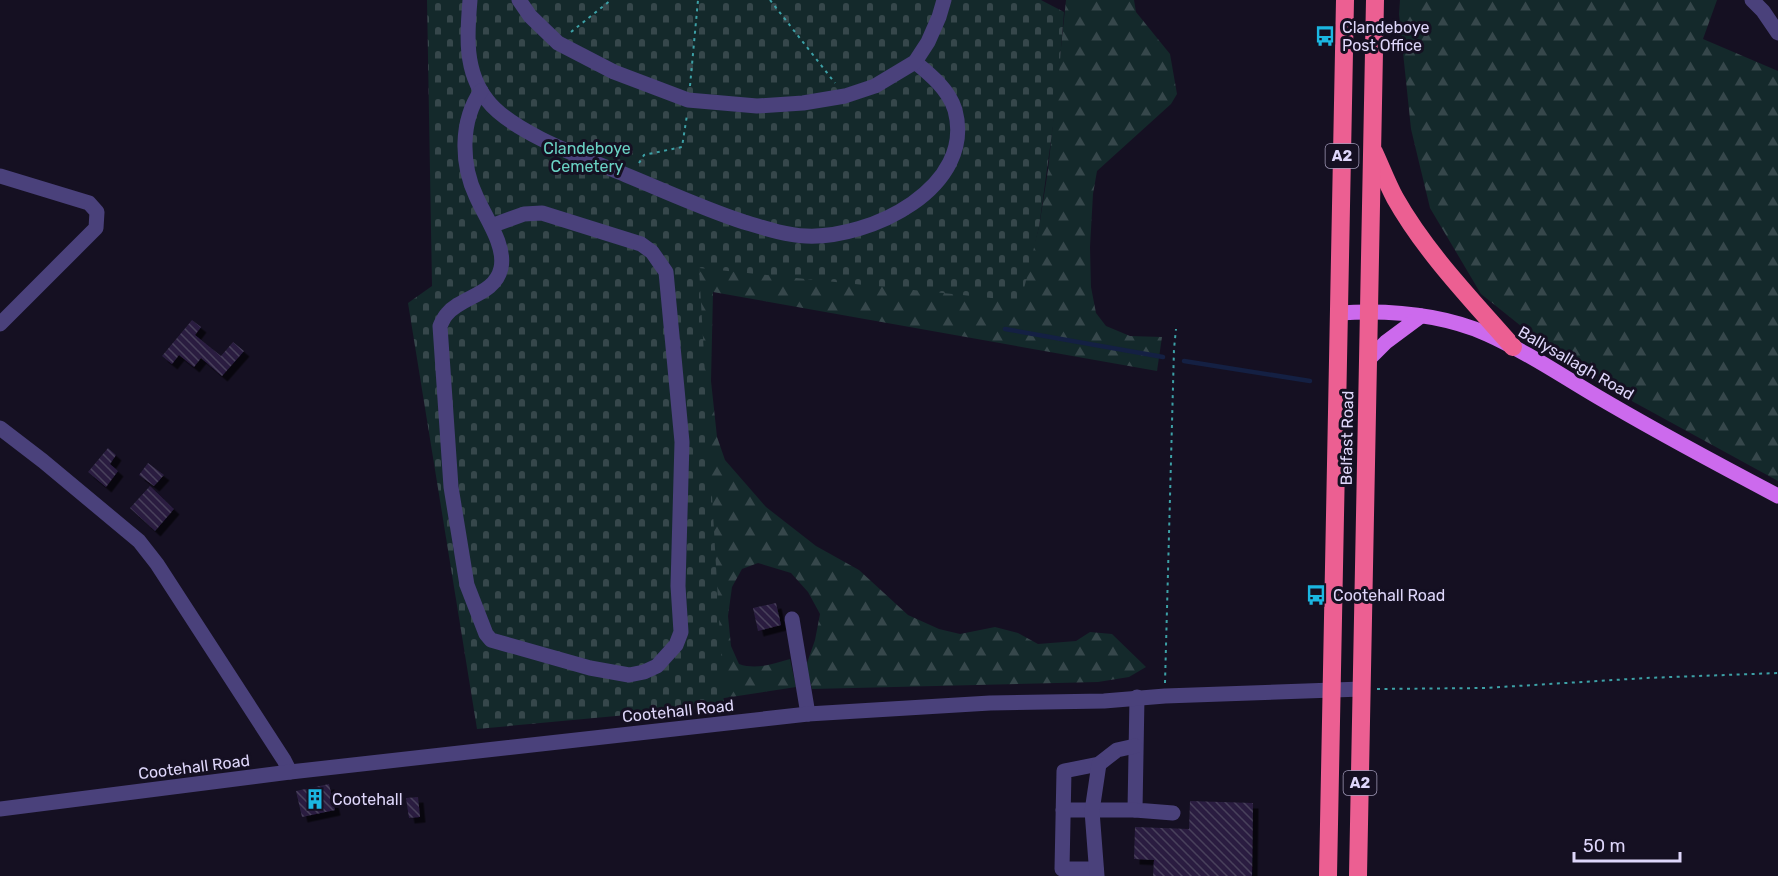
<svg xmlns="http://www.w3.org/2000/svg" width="1778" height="876" viewBox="0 0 1778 876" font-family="Rubik,sans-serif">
<defs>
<pattern id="forest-firs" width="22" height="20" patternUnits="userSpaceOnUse" patternTransform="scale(1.5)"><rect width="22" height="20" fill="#14292b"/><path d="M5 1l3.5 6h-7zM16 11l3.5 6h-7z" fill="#36474b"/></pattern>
<pattern id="cemetery-stones" width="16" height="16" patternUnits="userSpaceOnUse" patternTransform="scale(1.5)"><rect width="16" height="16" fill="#14292b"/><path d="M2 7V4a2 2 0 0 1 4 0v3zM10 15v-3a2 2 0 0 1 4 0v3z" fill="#36474b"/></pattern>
<pattern id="building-back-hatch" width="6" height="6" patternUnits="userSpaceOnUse" patternTransform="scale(1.5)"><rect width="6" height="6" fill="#2a1f40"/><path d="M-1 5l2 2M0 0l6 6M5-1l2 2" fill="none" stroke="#483f5c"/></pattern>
<filter id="shadow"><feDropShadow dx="5.5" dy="5.5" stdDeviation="0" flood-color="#0009"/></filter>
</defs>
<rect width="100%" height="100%" fill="#151022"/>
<g fill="url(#forest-firs)">
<path d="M1066 0H1134L1136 12 1170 54 1177 94 1171 104 1097 171 1093 194 1090 247 1091 287 1096 313 1106 326 1130 336 1162 337 1157 371 713 292 711 381 717 437 725 460 766 507 816 546 859 570 908 615 939 629 960 634 995 627 1018 633 1038 644 1076 641 1090 632 1112 634 1146 667 1129 677 1098 682 812 689 806 666 815 640 820 614 808 592 791 573 758 563 742 569 732 587 728 616 731 646 739 664C756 670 773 664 790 659L796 687 698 702 484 112 1031 256 1039 227 1048 170Z"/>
<polygon points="1400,0 1717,0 1703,39 1778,71 1778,481 1577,371 1481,294 1430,208 1411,129 1399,14"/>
</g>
<polygon fill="url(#cemetery-stones)" points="427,0 1041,0 1064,12 1057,97 1039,227 1021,301 699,268 724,706 477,729 408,303 432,286"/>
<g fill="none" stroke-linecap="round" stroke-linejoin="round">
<g stroke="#142043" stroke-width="4.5">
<polyline points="1005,329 1163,357"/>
<polyline points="1184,361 1310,381"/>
</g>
</g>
<g fill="url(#building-back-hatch)" filter="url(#shadow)">
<polygon points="192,320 201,327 195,335 221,356 233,342 244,351 222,376 201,358 194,367 179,355 172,364 162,356"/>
<polygon points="108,448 116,455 110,464 118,471 106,487 88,472"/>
<polygon points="148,463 164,475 154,486 139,475"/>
<polygon points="150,486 174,509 155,531 130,508"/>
<polygon points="776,603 781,625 758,631 753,608"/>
<polygon points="329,784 335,810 302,817 296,791"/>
<polygon points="418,797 420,817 409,818 406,798"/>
<polygon points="1190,801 1253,803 1252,876 1153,876 1154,860 1134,859 1135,827 1189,829"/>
</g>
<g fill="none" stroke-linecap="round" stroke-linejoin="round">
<g stroke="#3da1a7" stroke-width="2" stroke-dasharray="3 4.5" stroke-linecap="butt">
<polyline points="770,0 835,83"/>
<polyline points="571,32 611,0"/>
<polyline points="690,86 698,0"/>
<polyline points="639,163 644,155 682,147 687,115"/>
<polyline points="1165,683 1174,349 1176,329"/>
<polyline points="1377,689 1485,688 1646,678 1778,673"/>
</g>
<g stroke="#4a417b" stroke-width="15">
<path d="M470 0C467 34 464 71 487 100 512 133 587 159 626 175 665 191 704 209 744 222 764 228 785 235 806 236 870 239 976 188 955 110 949 90 931 75 915 62"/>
<polyline points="519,0 530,16 558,43 614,72 688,100 757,106 803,103 845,96 875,86 915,62 928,42 939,17 944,0"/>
<polyline points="1752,0 1763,11 1778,33"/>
<path d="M481 91C460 121 461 164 476 196 485 217 506 245 501 268 495 295 462 296 447 314 444 317 442 322 440 326L451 487 467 585 486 634 491 640 590 668 629 675 644 672 657 666 676 645 681 632 678 586 682 442 666 272 652 252 641 244 542 213 524 214 491 226"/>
<polyline points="0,176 89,203 97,212 96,228 0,324"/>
<polyline points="0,428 43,461 139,541 157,564 284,760 290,772"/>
<polyline points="792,619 808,714"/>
<polyline points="1137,697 1135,810 1173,813"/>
<polyline points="0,809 290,772 808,714 990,703 1104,701 1165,696 1362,689"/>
<polyline points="1063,810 1135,810"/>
<polyline points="1096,869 1062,869 1064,771 1099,764 1117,750 1135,746"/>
<polyline points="1097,876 1092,811 1099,764"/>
</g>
<g stroke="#cc6aed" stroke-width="15">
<path d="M1340 313C1389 310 1441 314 1487 334 1530 353 1569 381 1610 404 1665 436 1721 466 1778 496"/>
<polyline points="1368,360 1386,342 1421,316"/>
</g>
<g stroke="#ec5f92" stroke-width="18">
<path d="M1374 152C1381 167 1387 183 1395 198 1426 253 1472 300 1513 347"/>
<polyline points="1328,876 1345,0"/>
<polyline points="1358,876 1375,0"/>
</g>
</g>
<defs>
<g id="bus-bare" transform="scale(1.62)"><path d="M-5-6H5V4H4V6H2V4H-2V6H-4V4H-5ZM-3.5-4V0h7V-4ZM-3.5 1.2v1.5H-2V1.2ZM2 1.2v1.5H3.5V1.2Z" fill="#1bb6e1" stroke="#151022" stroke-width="2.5" paint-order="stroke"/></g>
<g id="building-bare" transform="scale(1.62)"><path d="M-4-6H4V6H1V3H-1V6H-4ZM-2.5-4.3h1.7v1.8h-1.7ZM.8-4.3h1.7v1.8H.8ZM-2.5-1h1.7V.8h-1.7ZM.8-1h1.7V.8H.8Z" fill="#1bb6e1" stroke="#151022" stroke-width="2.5" paint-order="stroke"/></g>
</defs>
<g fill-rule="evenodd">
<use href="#bus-bare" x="1325" y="36"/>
<use href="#bus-bare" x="1316" y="595"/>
<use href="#building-bare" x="315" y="799"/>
</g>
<g text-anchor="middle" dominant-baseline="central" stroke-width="6" stroke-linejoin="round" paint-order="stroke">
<g fill="#151022" stroke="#a29bb9" stroke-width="1.5">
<rect x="1325.5" y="144" width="33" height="24" rx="4.5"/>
<rect x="1343.5" y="771" width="33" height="24" rx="4.5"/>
</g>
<g font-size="15" font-weight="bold" fill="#ded6fa">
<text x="1342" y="156">A2</text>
<text x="1360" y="783">A2</text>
</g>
<g font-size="16" fill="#ded6fa" stroke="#151022" text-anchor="start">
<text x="1342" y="27">Clandeboye<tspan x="1342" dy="18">Post Office</tspan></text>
<text x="1333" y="595">Cootehall Road</text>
<text x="332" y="799">Cootehall</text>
</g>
<g font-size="16" fill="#6ad2c4" stroke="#151022">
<text x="587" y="148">Clandeboye<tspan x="587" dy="18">Cemetery</tspan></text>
</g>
<g font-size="16" fill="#ded6fa" stroke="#151022">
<text transform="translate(1576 363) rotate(30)">Ballysallagh Road</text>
<text transform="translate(1347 438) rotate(-89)">Belfast Road</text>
<text transform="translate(678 711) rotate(-6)">Cootehall Road</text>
<text transform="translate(194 767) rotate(-7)">Cootehall Road</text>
</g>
</g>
<path d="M1574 852v9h106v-9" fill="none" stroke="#ded6fa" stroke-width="3"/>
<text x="1583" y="852" font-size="18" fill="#ded6fa" stroke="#151022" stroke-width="4.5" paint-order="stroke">50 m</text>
</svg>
